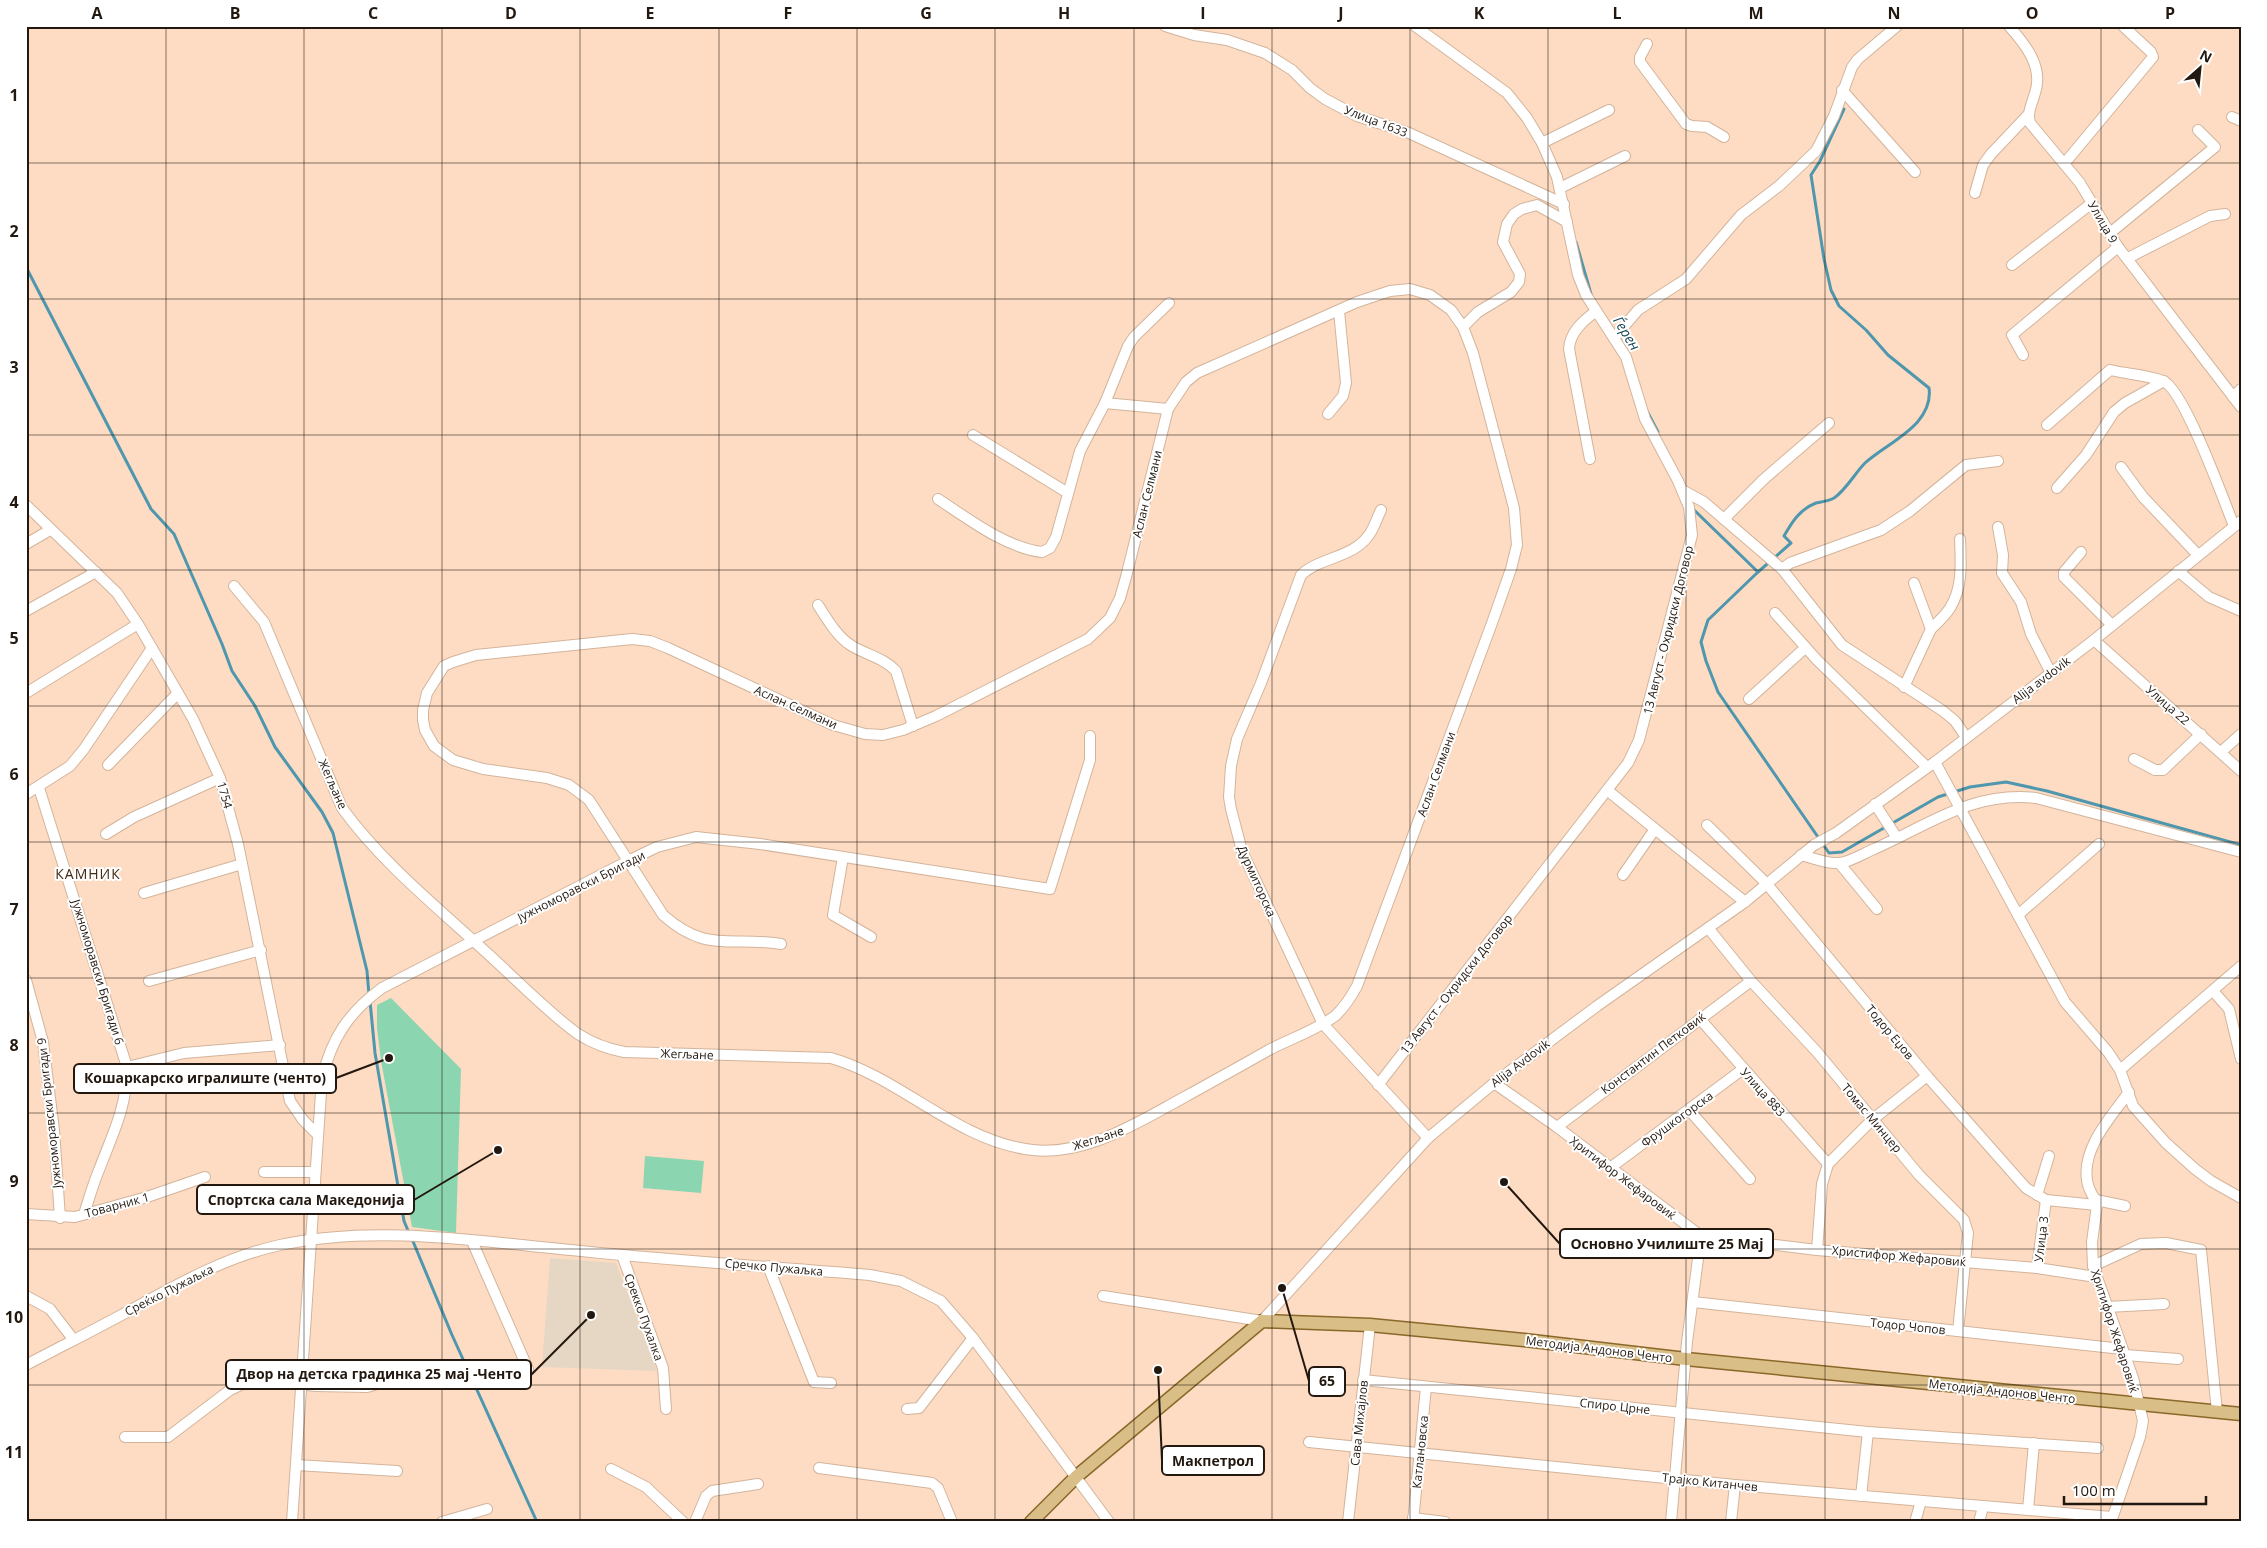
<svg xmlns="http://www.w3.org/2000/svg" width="2267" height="1548" viewBox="0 0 2267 1548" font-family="'Open Sans',sans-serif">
<rect width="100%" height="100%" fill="#fddcc3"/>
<polygon fill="#e5d7c4" points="550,1258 616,1263 657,1371 542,1367"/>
<g fill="#8bd6b1">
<polygon points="391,998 461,1069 456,1233 412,1227 381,1061 377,1028 377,1005"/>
<polygon points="645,1156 704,1161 701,1193 643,1188"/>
</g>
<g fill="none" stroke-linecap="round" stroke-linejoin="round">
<g stroke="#4e97ae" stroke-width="3">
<path d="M1844 109 1820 161 1811 175 1824 259 1831 290 1839 306 1866 330 1888 355 1929 388C1934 425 1888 442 1865 463 1855 473 1846 490 1834 498 1829 501 1821 502 1816 503 1800 509 1792 522 1784 536L1791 543 1758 572 1708 620 1701 642 1706 661 1718 692 1829 853 1842 852 1938 797 1970 787 2006 782 2047 791 2241 845"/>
<polyline points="1576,242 1591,294"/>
<polyline points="26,267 151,509 174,534 222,644 232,671 255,706 275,747 322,812 333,833 367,971 369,995"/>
<polyline points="1647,411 1658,432"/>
<polyline points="1693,509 1758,572"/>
<polyline points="370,1001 375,1053 404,1221 409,1233"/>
<polyline points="412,1239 452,1335 537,1522"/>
</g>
<g stroke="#d3b49b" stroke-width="12">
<g id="minor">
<polyline points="1165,26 1194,35 1227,40 1265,53 1292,70 1310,88 1325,99 1357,116 1409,133 1564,204"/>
<path d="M2009 26C2025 44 2044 67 2035 93 2032 104 2027 112 2030 123L2080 183 2118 247 2241 407"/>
<polyline points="1647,44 1640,57 1640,62 1686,124 1692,126 1707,127 1724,137"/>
<polyline points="1842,90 1915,172"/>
<polyline points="2232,117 2241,121"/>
<polyline points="1542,143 1609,110"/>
<polyline points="2064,164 2153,57 2151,52 2123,26"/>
<polyline points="1560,188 1625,156"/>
<polyline points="1975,193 1983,165 1991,154 2028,115"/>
<polyline points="2110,233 2215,147 2198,130"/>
<polyline points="2128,258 2210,216 2225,214"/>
<polyline points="2012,265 2092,203"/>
<polyline points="1463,327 1478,312 1511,292 1519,282 1520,274 1503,242 1507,224 1514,214 1522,209 1537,205 1567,222"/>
<polyline points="1614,338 1638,310 1686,279 1741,215 1779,186 1816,151 1834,116 1852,67 1858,59 1897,26"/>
<polyline points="2023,355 2012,335 2118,247"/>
<polyline points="2233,397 2241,389"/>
<polyline points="1105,403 1168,409"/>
<polyline points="1328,414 1343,396 1346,383 1339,311"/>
<path d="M2047 425 2110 370C2127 374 2147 375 2163 381 2184 389 2224 501 2234 526"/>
<polyline points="973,435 1068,493"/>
<path d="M1590 459 1569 349C1570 332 1583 321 1595 312"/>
<polyline points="2121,467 2143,497 2198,555"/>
<polyline points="2057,488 2086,455 2114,412 2125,403 2164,381"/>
<polyline points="1682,490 1704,502 1782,569 1842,645 1943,711 1955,721 1966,737"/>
<path d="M938 499C967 518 1006 548 1042 552L1050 548 1056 537 1080 451 1105 403 1128 346 1134 337 1169 303"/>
<polyline points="26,505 117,593 138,624 193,719 220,778 238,844 290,1101 303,1120 318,1135"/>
<path d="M1381 510C1377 518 1374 528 1369 535 1353 558 1320 557 1301 575L1261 683 1237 739 1231 766 1229 797 1231 809 1242 851 1323 1024 1428 1138"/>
<polyline points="1724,519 1764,479 1829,423"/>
<polyline points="1998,527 2003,555 2002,573 2021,602 2031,634 2051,673"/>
<polyline points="26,544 50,530"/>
<polyline points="2081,552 2064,572 2064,577 2112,625"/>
<polyline points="1782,569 1790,563 1881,530 1910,511 1966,465 1998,461"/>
<polyline points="2178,571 2209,597 2241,611"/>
<path d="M234 586 264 622 342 808C382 863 437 907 487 953 517 980 546 1011 578 1034 592 1043 608 1049 624 1052L831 1058C900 1078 953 1137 1025 1149 1081 1159 1135 1124 1181 1099 1210 1083 1239 1067 1267 1051 1289 1039 1315 1031 1335 1016 1344 1008 1351 997 1357 986L1492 623 1511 569 1517 545 1514 508 1473 353 1463 327 1451 310 1430 295 1410 289 1390 291 1357 302 1197 373 1186 382 1168 409 1126 577 1120 598 1110 618 1088 639 936 716 903 730 883 735 865 734 833 725 668 648 650 641 632 639 476 655 453 662 444 666 427 693 423 710V720L425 730 434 746 453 760 483 769 547 778 569 785 589 800 663 915C707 954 730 936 781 944"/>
<path d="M818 605C827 619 837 637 852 646 867 655 884 658 896 671L913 726"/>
<polyline points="26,611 96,572"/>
<polyline points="1775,613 1817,660 1927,767"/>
<path d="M1931 629C1937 623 1945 616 1950 608 1963 588 1961 562 1960 539"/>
<polyline points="2094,640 2241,771"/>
<polyline points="1904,687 1931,629 1914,583"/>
<polyline points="26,693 138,624"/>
<polyline points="1749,699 1805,648"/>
<polyline points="2221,752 2241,734"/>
<polyline points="2134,759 2155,770 2163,770 2201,734"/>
<polyline points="1935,762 2065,1002 2108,1052 2120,1070 2133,1106 2166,1143 2195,1169 2211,1181 2241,1198"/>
<polyline points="108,765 178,693"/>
<path d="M39 788 127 1067C127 1107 113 1133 99 1170 93 1184 89 1199 84 1214"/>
<polyline points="1607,790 1745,902"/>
<polyline points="26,794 70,766 84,749 152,648"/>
<polyline points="1875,804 1897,838"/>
<polyline points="1707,825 1766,883 1927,1076 2026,1188 2046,1200"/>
<polyline points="106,834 134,817 220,778"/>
<path d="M1801 855C1813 858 1826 864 1838 863 1849 863 1864 853 1874 849 1929 825 1972 791 2036 798L2241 852"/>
<polyline points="843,857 833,915 871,937"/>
<polyline points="1840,864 1877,909"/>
<polyline points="1623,875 1655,829"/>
<polyline points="144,893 242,864"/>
<polyline points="2018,915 2099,844"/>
<polyline points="1709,929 1751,981 1817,1052 1919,1175 1964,1220 1968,1233 1958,1331"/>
<polyline points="26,980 43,1042 54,1130 60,1218"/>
<polyline points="149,981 261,950"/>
<polyline points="2213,991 2229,1009 2241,1059"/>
<polyline points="1700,1019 1828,1164"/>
<polyline points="127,1067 184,1053 280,1045"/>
<polyline points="2120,1070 2241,966"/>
<polyline points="1494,1083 1557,1127 1701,1236"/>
<polyline points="1378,1085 1628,763 1639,740 1692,535 1689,507 1678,481 1645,419 1626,357 1586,295 1578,275 1557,177 1542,143 1527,118 1507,93 1415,26"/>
<polyline points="1689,1110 1750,1179"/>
<polyline points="1557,1127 1751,981"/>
<polyline points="1610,1168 1743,1069"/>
<polyline points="264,1172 315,1172"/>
<polyline points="2037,1195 2049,1156"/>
<polyline points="2096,1200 2125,1206"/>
<polyline points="26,1214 75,1217 147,1197 205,1177"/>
<polyline points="1701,1236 1817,1250 2037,1268 2096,1277"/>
<polyline points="472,1241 528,1369"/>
<polyline points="1817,1250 1822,1184 1828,1164 1872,1120 1927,1076"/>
<polyline points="622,1255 663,1368 666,1409"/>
<polyline points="768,1266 814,1382 831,1383"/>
<polyline points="2093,1266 2141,1244 2166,1243 2201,1250 2217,1412"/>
<polyline points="2037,1268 2046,1200 2097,1205"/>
<polyline points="26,1296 50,1309 73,1339"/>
<polyline points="1103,1296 1262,1321 1428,1138 1494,1083 1597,1006 1745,902 1814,845 1836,833 1935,762 2094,640 2241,521"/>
<polyline points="1693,1302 2122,1349"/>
<polyline points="2107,1307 2164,1304"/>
<polyline points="2125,1355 2178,1359"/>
<path d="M26 1365C60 1347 94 1330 127 1312 176 1285 225 1257 280 1245 379 1224 482 1242 581 1251 678 1261 774 1267 870 1275L901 1281 941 1301 973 1338 1109 1522"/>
<polyline points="1363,1380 1868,1432 2098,1448"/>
<polyline points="907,1409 919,1408 973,1338"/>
<polyline points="125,1437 168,1437 230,1390 249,1381 270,1381 316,1386 367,1387 394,1379"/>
<polyline points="1309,1442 1735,1485 2112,1517"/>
<polyline points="296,1465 397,1471"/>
<polyline points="819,1468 932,1483 938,1488 952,1522"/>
<polyline points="611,1469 646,1487 683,1522"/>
<polyline points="1861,1496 1868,1432"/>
<polyline points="2028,1510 2034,1443"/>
<polyline points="1413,1518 1445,1522"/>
<path d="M292 1522 322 1078C332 1038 348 1013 382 988L628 861 657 847 696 837 760 844 1050 889 1090 760V736"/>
<polyline points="442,1522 487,1509"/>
<polyline points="695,1522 706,1496 712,1491 758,1484"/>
<polyline points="1348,1522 1370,1325"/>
<polyline points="1413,1522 1426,1387"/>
<polyline points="1671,1522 1687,1342 1701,1236"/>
<polyline points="1731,1522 1735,1485"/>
<polyline points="1915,1522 1921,1501"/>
<polyline points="1979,1522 1983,1507"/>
<path d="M2111 1522 2140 1437 2143 1421 2133 1378 2093 1266 2092 1242 2097 1205C2095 1197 2088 1191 2087 1180 2082 1147 2112 1116 2129 1092"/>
</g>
</g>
<g stroke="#8a6829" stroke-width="15">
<polyline id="major" points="1031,1522 1077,1476 1262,1321 1370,1325 1524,1340 1686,1359 2241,1414"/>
</g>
<use href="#minor" stroke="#fff" stroke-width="10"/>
<use href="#major" stroke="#dabe87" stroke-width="12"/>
</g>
<path fill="none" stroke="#23180f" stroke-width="1" stroke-opacity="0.55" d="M166 26V1522M304 26V1522M442 26V1522M580 26V1522M719 26V1522M857 26V1522M995 26V1522M1134 26V1522M1272 26V1522M1410 26V1522M1548 26V1522M1686 26V1522M1825 26V1522M1963 26V1522M2101 26V1522M26 163H2241M26 299H2241M26 435H2241M26 570H2241M26 706H2241M26 842H2241M26 978H2241M26 1113H2241M26 1249H2241M26 1385H2241"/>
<g text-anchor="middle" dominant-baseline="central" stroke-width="4" stroke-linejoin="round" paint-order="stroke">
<g font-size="12" fill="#23180f" stroke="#fff">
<text transform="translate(1376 121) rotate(21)">Улица 1633</text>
<text transform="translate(2103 222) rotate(60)">Улица 9</text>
<text transform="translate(1147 494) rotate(-76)">Аслан Селмани</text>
<text transform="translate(1668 630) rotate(-76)">13 Август - Охридски Договор</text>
<text transform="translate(2041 680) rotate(-37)">Alija avdovik</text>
<text transform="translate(2168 705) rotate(41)">Улица 22</text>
<text transform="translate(796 707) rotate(24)">Аслан Селмани</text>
<text transform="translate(1436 774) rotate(-70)">Аслан Селмани</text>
<text transform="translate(333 784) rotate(66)">Жегљане</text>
<text transform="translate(225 795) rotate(74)">1754</text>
<text transform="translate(1257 881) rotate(66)">Дурмиторска</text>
<text transform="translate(581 886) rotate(-27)">Јужноморавски Бригади</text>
<text transform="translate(98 972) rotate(73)">Јужноморавски Бригади 6</text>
<text transform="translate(1456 984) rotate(-52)">13 Август - Охридски Договор</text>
<text transform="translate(1890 1032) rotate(50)">Тодор Еџов</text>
<text transform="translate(1653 1053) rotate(-37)">Константин Петковиќ</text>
<text transform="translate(687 1054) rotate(2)">Жегљане</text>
<text transform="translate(1520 1063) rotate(-37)">Alija Avdovik</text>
<text transform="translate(1763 1092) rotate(48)">Улица 883</text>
<text transform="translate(49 1113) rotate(-96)">Јужноморавски Бригади 9</text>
<text transform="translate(1872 1118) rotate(50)">Томас Минцер</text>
<text transform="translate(1677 1119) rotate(-36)">Фрушкогорска</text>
<text transform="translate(1098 1138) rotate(-18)">Жегљане</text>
<text transform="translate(1623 1178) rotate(37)">Хритифор Жефаровиќ</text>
<text transform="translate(117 1205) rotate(-15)">Товарник 1</text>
<text transform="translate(2041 1239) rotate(-83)">Улица 3</text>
<text transform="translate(1899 1256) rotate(5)">Христифор Жефаровиќ</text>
<text transform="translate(774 1267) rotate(5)">Сречко Пужаљка</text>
<text transform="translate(169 1290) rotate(-27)">Среќко Пужаљка</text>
<text transform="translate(644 1317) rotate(70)">Срекко Пухалка</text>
<text transform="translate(1908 1326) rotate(6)">Тодор Чопов</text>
<text transform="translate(2115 1331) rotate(72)">Хритифор Жефаровиќ</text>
<text transform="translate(1599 1349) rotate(7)">Методија Андонов Ченто</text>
<text transform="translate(2002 1391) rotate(6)">Методија Андонов Ченто</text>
<text transform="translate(1615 1406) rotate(6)">Спиро Црне</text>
<text transform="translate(1359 1423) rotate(-84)">Сава Михајлов</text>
<text transform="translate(1420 1452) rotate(-84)">Катлановска</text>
<text transform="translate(1710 1482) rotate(6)">Трајко Китанчев</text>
</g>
<g font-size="14" font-style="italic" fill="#0b3e4d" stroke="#fff">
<text transform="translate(1627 333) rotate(58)">Ѓерен</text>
</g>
<g font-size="14" letter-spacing="1" fill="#402812" stroke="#fff">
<text x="88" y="873">КАМНИК</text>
</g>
</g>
<path fill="none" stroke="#23180f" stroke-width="2" d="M389 1058L336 1078M498 1150L414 1200M1504 1182L1560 1244M591 1315L531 1375M1282 1288L1309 1381M1158 1370L1162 1461"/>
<g fill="#23180f" stroke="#fff" stroke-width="2">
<circle cx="389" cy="1058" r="5"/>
<circle cx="498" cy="1150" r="5"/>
<circle cx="1504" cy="1182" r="5"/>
<circle cx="591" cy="1315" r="5"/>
<circle cx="1282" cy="1288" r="5"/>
<circle cx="1158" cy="1370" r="5"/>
</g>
<g fill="#fff" stroke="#23180f" stroke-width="2">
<rect x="74" y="1064" width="262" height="29" rx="5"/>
<rect x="197" y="1185" width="217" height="29" rx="5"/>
<rect x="1560" y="1229" width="213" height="29" rx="5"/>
<rect x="226" y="1360" width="305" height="29" rx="5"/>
<rect x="1309" y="1367" width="36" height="29" rx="5"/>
<rect x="1162" y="1446" width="102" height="29" rx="5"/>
</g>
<g font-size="14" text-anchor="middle" font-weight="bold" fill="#23180f">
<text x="205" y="1083">Кошаркарско игралиште (ченто)</text>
<text x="306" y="1205">Спортска сала Македонија</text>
<text x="1667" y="1249">Основно Училиште 25 Мај</text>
<text x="379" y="1379">Двор на детска градинка 25 мај -Ченто</text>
<text x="1327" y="1386">65</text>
<text x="1213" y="1466">Макпетрол</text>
</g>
<rect width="2267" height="1548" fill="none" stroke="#ffffff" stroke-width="55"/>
<g transform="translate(2200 68) rotate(27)" stroke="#ffffff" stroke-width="4" paint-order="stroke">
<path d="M0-4L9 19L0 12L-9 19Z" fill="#23180f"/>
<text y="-8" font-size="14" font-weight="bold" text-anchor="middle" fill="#23180f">N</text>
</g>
<path d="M2064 1496v8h142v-8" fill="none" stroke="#23180f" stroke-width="2.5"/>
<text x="2072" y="1496" font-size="15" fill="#23180f" stroke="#ffffff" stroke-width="4" paint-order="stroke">100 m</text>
<rect x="28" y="28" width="2212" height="1492" fill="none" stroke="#23180f" stroke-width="2"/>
<g font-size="16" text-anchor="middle" font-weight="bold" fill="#23180f">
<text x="97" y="19">A</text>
<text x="235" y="19">B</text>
<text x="373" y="19">C</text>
<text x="511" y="19">D</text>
<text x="650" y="19">E</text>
<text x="788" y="19">F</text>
<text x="926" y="19">G</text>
<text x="1064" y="19">H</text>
<text x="1203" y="19">I</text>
<text x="1341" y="19">J</text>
<text x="1479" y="19">K</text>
<text x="1617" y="19">L</text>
<text x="1756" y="19">M</text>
<text x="1894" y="19">N</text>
<text x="2032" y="19">O</text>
<text x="2170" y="19">P</text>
<text x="14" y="101">1</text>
<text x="14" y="237">2</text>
<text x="14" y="373">3</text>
<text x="14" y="508">4</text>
<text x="14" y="644">5</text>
<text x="14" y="780">6</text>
<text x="14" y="915">7</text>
<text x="14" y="1051">8</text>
<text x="14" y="1187">9</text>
<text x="14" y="1323">10</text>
<text x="14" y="1458">11</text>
</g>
</svg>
